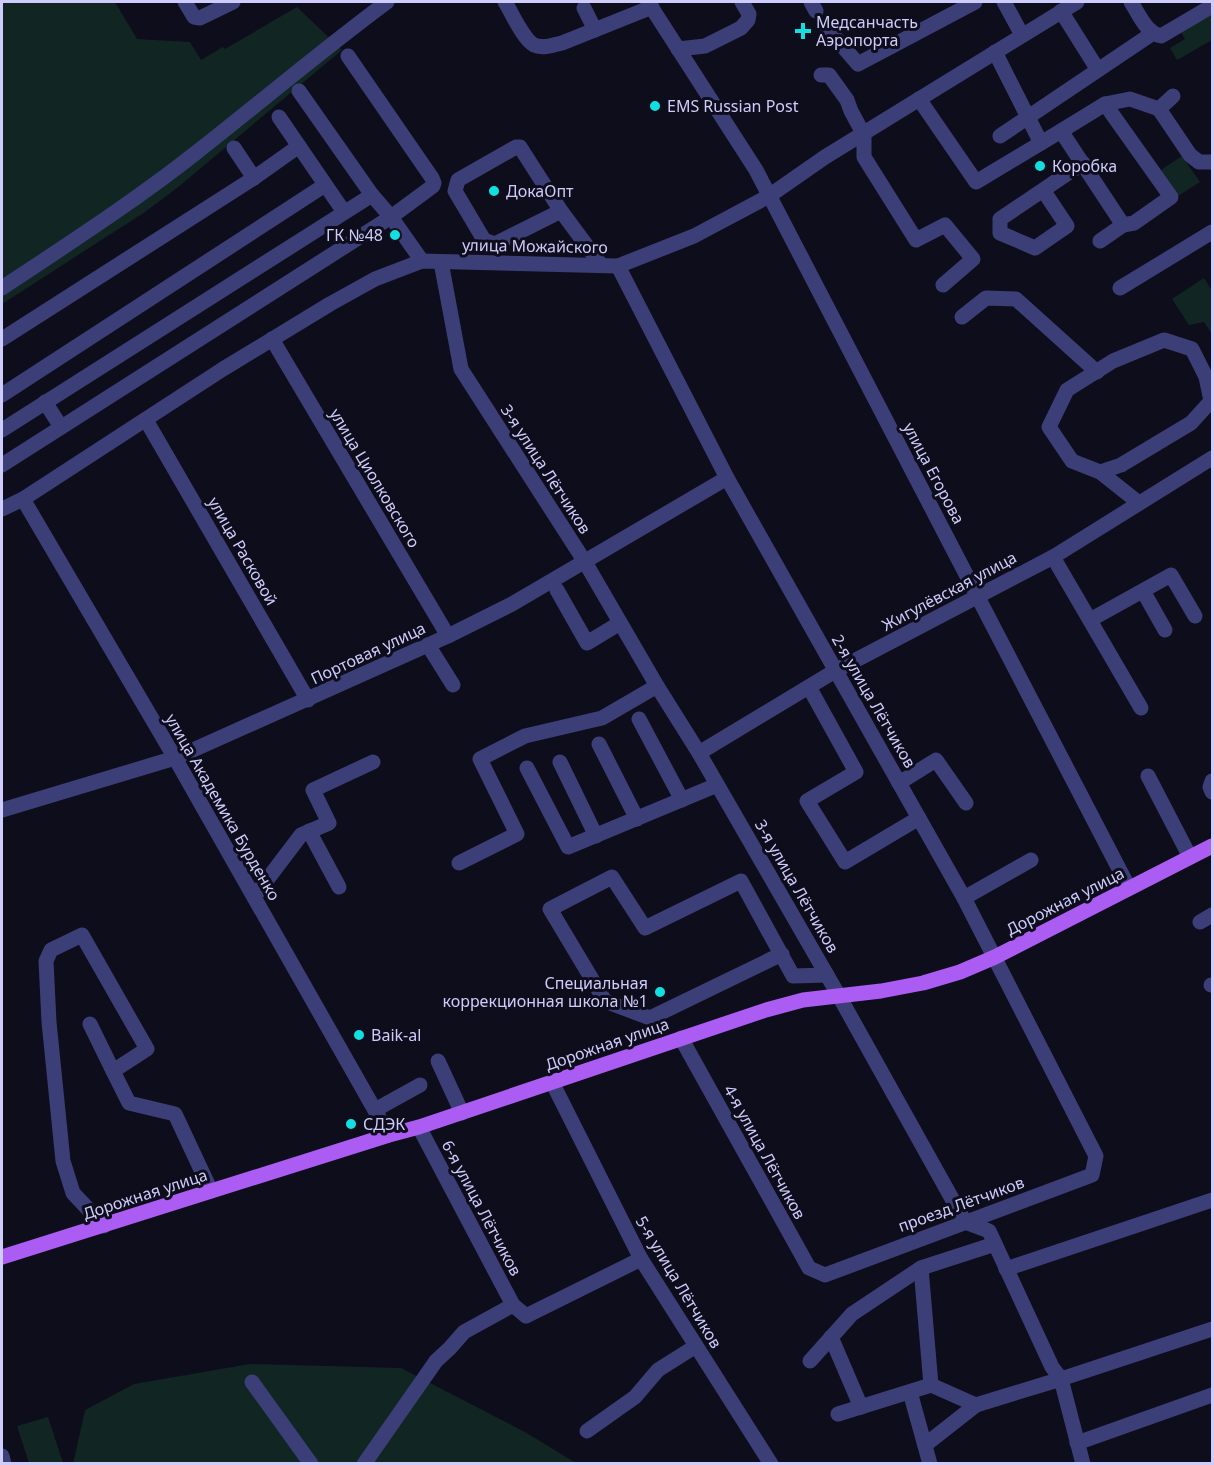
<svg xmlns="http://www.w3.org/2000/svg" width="1214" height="1465" viewBox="0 0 1214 1465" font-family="'Noto Sans',sans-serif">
<rect width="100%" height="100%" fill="#0e0d1c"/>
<g fill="#112522">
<polygon points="2,2 115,2 137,39 190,42 201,60 223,47 225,49 297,7 342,50 177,188 145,212 2,304"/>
<polygon points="1212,10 1212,40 1177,60 1170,48 1185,39 1179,29"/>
<polygon points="1182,156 1200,182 1178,196 1161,170"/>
<polygon points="1204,278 1212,291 1212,334 1204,322 1189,325 1172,299"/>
<polygon points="250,1364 401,1368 525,1432 576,1463 73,1464 85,1410 134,1384"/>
<polygon points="48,1417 63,1463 29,1463 17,1426"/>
</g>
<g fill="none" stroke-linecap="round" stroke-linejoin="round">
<g stroke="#3c3f77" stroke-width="15">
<polyline points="185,2 194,17 200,18 233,2"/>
<path d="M505 2C512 13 523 39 534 45 542 49 554 45 562 43L652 7"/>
<polyline points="648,2 756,170 1129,888"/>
<polyline points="811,2 816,11"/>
<polyline points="1004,2 1022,35"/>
<path d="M1131 2C1139 14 1146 33 1161 36L1212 6"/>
<polyline points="584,8 595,30"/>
<polyline points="1061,11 1098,70"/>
<polyline points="827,28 858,64 975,2"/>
<polyline points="678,49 705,46 741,28 748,20 749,14 742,2"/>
<polyline points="995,52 1041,143"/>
<polyline points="821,75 829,75 847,100 851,111 864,135 864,157 916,240 945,225 973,259 943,285"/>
<polyline points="299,91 372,195"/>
<polyline points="1173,96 1159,109 1190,155 1199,162 1212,162"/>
<polyline points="919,99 976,182 1061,131 1123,225"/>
<polyline points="279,117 344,212"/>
<polyline points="1061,131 1105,104 1130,99 1159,109"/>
<polyline points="1000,136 1153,33"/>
<polyline points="234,148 254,178"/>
<polyline points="1043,190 1067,226 1035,248 1000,233 1000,219 1083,163"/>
<polyline points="561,211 495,244 484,240 455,191 458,180 516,147 520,147 561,211 601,265"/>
<polyline points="1100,241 1123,225 1134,223 1171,197 1105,104"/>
<polyline points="441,262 461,369 585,562 657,686 699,753 839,996 965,1222 989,1231 1052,1367 1061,1379 1212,1329"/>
<polyline points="618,266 727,478 964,898 1096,1156 1092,1175 825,1275 809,1268 681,1038"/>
<path d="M2 288C68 244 135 201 197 152 261 102 322 50 387 2"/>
<polyline points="1120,288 1212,232"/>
<polyline points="962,317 986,298 1016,299 1097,372"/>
<polyline points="2,339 254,178 299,146"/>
<polyline points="272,339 448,636"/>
<polyline points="2,395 325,185"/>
<polyline points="45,402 61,427"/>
<polyline points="146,420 308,700"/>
<polyline points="2,430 372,195 391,217 422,261"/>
<polyline points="2,465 391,217 433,186 434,183 432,178 348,56"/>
<polyline points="1100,472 1121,465 1191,423 1211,401 1206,377 1192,349 1164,340 1113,361 1067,390 1049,427 1072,461 1100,472 1139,503"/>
<polyline points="23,499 175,758 389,1135"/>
<polyline points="2,509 23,499 223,369 330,304 375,279 422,261 618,266 694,236 769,196 825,157 1077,2"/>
<polyline points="1053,557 1141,708"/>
<polyline points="557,590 587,643 620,623"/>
<polyline points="1143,591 1165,630"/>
<polyline points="1090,620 1171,575 1195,616"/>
<polyline points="428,645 453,685"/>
<polyline points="809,687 856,772 807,801 845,862 919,818"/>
<polyline points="639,719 682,800"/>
<polyline points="599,744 637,819"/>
<polyline points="699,753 835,671 1053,557 1212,458"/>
<polyline points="560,762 596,836"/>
<polyline points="527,768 568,847 717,785"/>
<polyline points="1148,776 1190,857"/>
<polyline points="1212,781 1210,787 1212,792"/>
<polyline points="899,783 936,760 966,803"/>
<polyline points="2,810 175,758 448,636 512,604 727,478"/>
<polyline points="309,831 339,887"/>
<polyline points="459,863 517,834 480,759 525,736 602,718 657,686"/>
<polyline points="254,897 301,835 329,823 313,790 373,762"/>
<polyline points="964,898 1031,860"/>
<polyline points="1200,922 1212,915"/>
<polyline points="782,954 650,1018 605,1001 550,909 612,877 645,928 741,881 793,976 827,975"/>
<polyline points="1211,985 1212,985"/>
<polyline points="90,1024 113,1071"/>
<polyline points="438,1061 462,1113"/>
<polyline points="552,1082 641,1259 771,1464"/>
<polyline points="375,1110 420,1085"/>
<polyline points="419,1127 513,1305"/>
<polyline points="104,1226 73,1193 63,1161 49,1022 46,961 51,950 82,935 147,1049 113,1071 129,1103 175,1114 211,1191"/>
<polyline points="1006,1269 1212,1200"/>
<polyline points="831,1337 861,1407"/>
<polyline points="810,1361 852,1314 921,1268 995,1244"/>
<polyline points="252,1382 311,1464"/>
<polyline points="931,1385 976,1405 1061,1379 1083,1464"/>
<polyline points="910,1392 930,1464"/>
<polyline points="838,1414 931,1385 921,1268"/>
<polyline points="587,1431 635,1397 658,1370 696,1346"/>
<polyline points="1077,1443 1212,1395"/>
<polyline points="925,1445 976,1405"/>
<polyline points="2,1456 4,1464"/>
<polyline points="364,1464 436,1361 450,1348 464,1332 513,1305 526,1316 641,1259"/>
</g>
<polyline stroke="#ab5cf2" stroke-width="15" points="2,1257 389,1135 419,1127 766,1010 803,1000 881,991 923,983 960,972 995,957 1212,846"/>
</g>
<g fill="#12e0e0" stroke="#0e0d1c" stroke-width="2">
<path d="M800 22h6v6h6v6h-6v6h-6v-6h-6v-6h6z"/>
<circle cx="655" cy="106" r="6"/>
<circle cx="1040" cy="166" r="6"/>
<circle cx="494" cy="191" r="6"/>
<circle cx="395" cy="235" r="6"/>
<circle cx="660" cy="992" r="6"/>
<circle cx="359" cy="1035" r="6"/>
<circle cx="351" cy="1124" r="6"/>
</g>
<g text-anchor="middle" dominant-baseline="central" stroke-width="6" stroke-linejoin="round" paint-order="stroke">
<g font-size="16" fill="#cdccfb" stroke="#0e0d1c" text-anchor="start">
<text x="816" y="22">Медсанчасть<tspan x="816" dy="18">Аэропорта</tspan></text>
<text x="667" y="106">EMS Russian Рost</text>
<text x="1052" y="166">Коробка</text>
<text x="506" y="191">ДокаОпт</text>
<text x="383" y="235" text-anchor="end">ГК №48</text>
<text x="648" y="983" text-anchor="end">Специальная<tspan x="648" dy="18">коррекционная школа №1</tspan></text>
<text x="371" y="1035">Baik-al</text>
<text x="363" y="1124">СДЭК</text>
</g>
<g font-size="16" fill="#cdccfb" stroke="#0e0d1c">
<text transform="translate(535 246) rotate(1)">улица Можайского</text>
<text transform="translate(546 469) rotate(57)">3-я улица Лётчиков</text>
<text transform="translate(934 473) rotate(62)">улица Егорова</text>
<text transform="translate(375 478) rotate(59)">улица Циолковского</text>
<text transform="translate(243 551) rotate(60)">улица Расковой</text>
<text transform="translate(949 591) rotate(-28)">Жигулёвская улица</text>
<text transform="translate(368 653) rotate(-25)">Портовая улица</text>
<text transform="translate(874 701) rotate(60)">2-я улица Лётчиков</text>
<text transform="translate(223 807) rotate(60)">улица Академика Бурденко</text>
<text transform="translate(797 886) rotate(60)">3-я улица Лётчиков</text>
<text transform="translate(1065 901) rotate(-27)">Дорожная улица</text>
<text transform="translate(607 1044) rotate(-19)">Дорожная улица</text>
<text transform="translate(765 1152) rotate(61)">4-я улица Лётчиков</text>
<text transform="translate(145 1194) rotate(-18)">Дорожная улица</text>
<text transform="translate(961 1204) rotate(-20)">проезд Лётчиков</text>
<text transform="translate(482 1208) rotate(62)">6-я улица Лётчиков</text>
<text transform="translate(679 1282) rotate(59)">5-я улица Лётчиков</text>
</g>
</g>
<rect width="1214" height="1465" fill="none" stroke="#cdccfb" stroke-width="6"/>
</svg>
